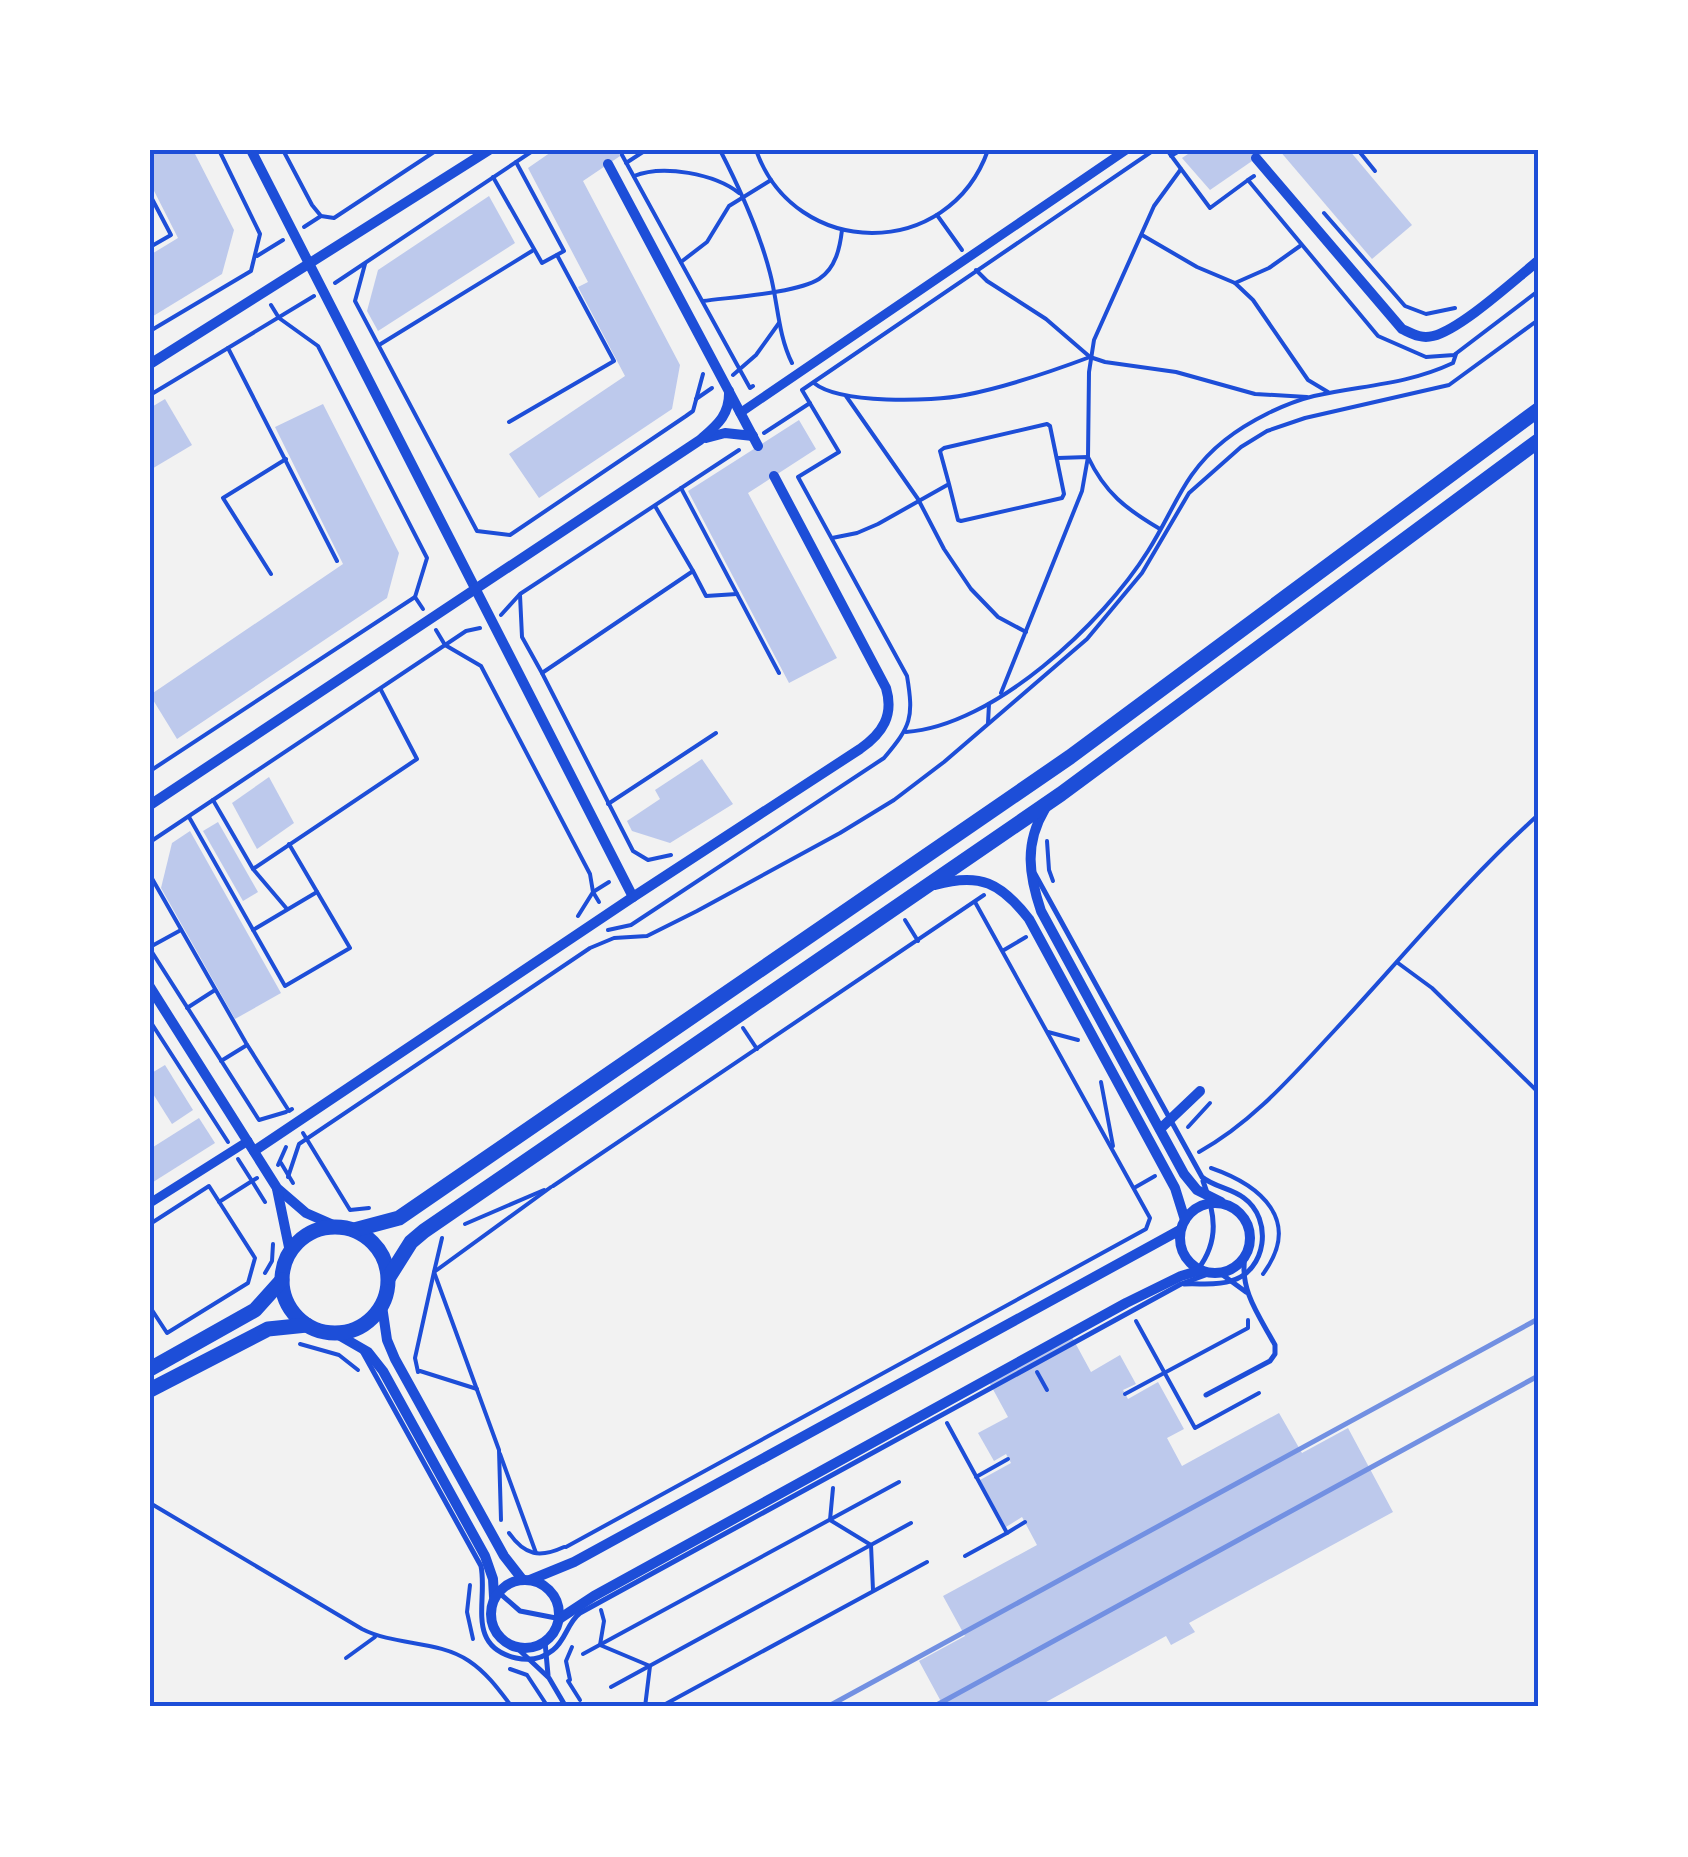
<svg xmlns="http://www.w3.org/2000/svg" width="1688" height="1857" viewBox="0 0 1688 1857" font-family="'Exo 2',sans-serif">
<rect width="100%" height="100%" fill="#f2f2f2"/>
<g fill="#bdc9ec">
<polygon points="150,150 193,150 234,230 222,274 150,318 150,255 178,238 150,183"/>
<polygon points="554,150 629,150 583,181 680,365 672,409 539,498 509,454 625,376 578,287 588,282 528,168"/>
<polygon points="1194,150 1268,150 1210,190 1182,158"/>
<polygon points="1279,150 1349,150 1412,225 1372,259"/>
<polygon points="489,196 515,243 378,331 367,311 378,270"/>
<polygon points="165,399 192,445 150,470 150,408"/>
<polygon points="323,404 399,553 387,598 177,739 150,695 343,564 275,427"/>
<polygon points="799,420 816,449 748,493 837,658 789,683 688,491"/>
<polygon points="702,759 733,804 670,843 632,831 627,821 660,799 655,790"/>
<polygon points="269,777 294,823 257,849 232,803"/>
<polygon points="218,822 258,892 243,901 203,831"/>
<polygon points="190,831 281,993 235,1019 161,888 172,843"/>
<polygon points="165,1065 193,1110 172,1124 150,1089 150,1074"/>
<polygon points="199,1118 215,1143 150,1184 150,1149"/>
<polygon points="1072,1337 1091,1372 1120,1355 1136,1384 1123,1390 1128,1399 1158,1382 1184,1429 1167,1438 1182,1466 1279,1413 1302,1453 1348,1428 1393,1512 1189,1623 1195,1632 1171,1645 1166,1636 1037,1707 944,1707 919,1661 965,1636 943,1596 1037,1545 1022,1517 1006,1527 980,1480 1011,1463 1006,1454 994,1461 978,1433 1008,1417 989,1382"/>
</g>
<g fill="none" stroke-linecap="round" stroke-linejoin="round">
<g stroke="#1d4ed8" stroke-width="4">
<polyline points="283,150 312,205 321,216 334,218 437,150"/>
<path d="M720 150C740 189 759 230 770 273 778 303 778 335 792 363"/>
<path d="M756 150C795 260 949 261 988 150"/>
<polyline points="1167,150 1210,208 1248,180"/>
<polyline points="1358,150 1375,171"/>
<polyline points="622,155 740,370 750,388 753,386"/>
<polyline points="1171,156 1181,150"/>
<polyline points="626,163 646,150"/>
<path d="M634 176C663 164 715 174 739 193"/>
<polyline points="1254,176 1248,180 1378,336 1426,357 1454,355 1538,291"/>
<polyline points="493,177 542,263 564,251 516,162"/>
<polyline points="150,195 171,235 150,247"/>
<polyline points="1324,213 1405,306 1426,314 1455,308"/>
<polyline points="937,215 962,250"/>
<polyline points="304,227 321,216"/>
<polyline points="1142,235 1197,267 1235,283 1253,300 1308,380 1328,392"/>
<polyline points="257,256 283,240"/>
<polyline points="681,262 707,242 729,206 771,180"/>
<polyline points="365,264 355,301 477,531 510,535 686,416 693,411 703,374"/>
<polyline points="976,270 987,281 1046,319 1090,357 1105,362 1176,372 1255,394 1307,397"/>
<polyline points="335,283 534,150"/>
<polyline points="1235,283 1269,268 1300,246"/>
<polyline points="314,296 228,348 337,561"/>
<path d="M703 301C732 297 797 293 819 279 836 268 840 247 842 230"/>
<polyline points="150,331 251,271 260,234 219,150"/>
<polyline points="379,345 532,251"/>
<polyline points="733,375 756,355 779,323"/>
<path d="M814 383C839 404 932 402 965 395 1006 387 1050 372 1090 357"/>
<polyline points="150,395 228,348"/>
<polyline points="846,396 918,499 944,549 971,589 998,617 1026,632"/>
<polyline points="696,399 712,388"/>
<polyline points="509,422 614,361 557,255"/>
<polyline points="764,433 810,403"/>
<path d="M1058 458 1088 457C1105 493 1126 509 1160 529"/>
<polyline points="681,488 779,673"/>
<polyline points="655,506 693,571"/>
<polyline points="832,538 857,533 878,524 949,484 958,520 961,521 1062,498 1064,494 1050,426 1047,424 944,448 940,451 949,484"/>
<polyline points="271,574 223,498 286,459"/>
<polyline points="520,595 522,637 542,673 693,571 706,596 737,594"/>
<polyline points="415,597 423,609"/>
<polyline points="501,615 520,594 739,450"/>
<polyline points="436,630 445,645 481,666 590,874 593,892 578,916"/>
<polyline points="542,673 633,851 648,860 671,855"/>
<polyline points="1001,693 1082,491 1088,457 1089,372 1094,340 1154,206 1181,169"/>
<polyline points="988,723 989,704"/>
<path d="M906 732C994 726 1103 623 1148 551 1175 509 1183 473 1225 440 1249 421 1285 403 1314 396 1363 385 1406 385 1453 363L1456 354"/>
<polyline points="150,771 415,597 427,558 318,346 279,318 271,305"/>
<polyline points="608,804 716,733"/>
<polyline points="189,817 285,986 350,948 289,844"/>
<polyline points="1047,841 1049,870 1053,881"/>
<polyline points="150,842 213,800"/>
<polyline points="253,869 417,759 381,690"/>
<polyline points="150,875 246,1043 289,1111 292,1109"/>
<polyline points="599,902 593,892 609,882"/>
<polyline points="287,909 253,869 213,800 466,631 480,628"/>
<polyline points="905,920 918,941"/>
<polyline points="253,930 317,892"/>
<path d="M608 930 631 925 884 758C911 726 914 718 907 676L798 477 839 452 802 390 1154 150"/>
<polyline points="150,947 181,930"/>
<polyline points="150,949 259,1120 286,1112"/>
<polyline points="1004,950 1026,937"/>
<polyline points="1398,963 1432,988 1538,1092"/>
<polyline points="187,1008 215,990"/>
<polyline points="150,1021 228,1142"/>
<polyline points="743,1028 757,1049"/>
<polyline points="1048,1032 1078,1040"/>
<polyline points="221,1061 247,1045"/>
<polyline points="1101,1082 1113,1146"/>
<polyline points="1188,1127 1210,1103"/>
<polyline points="303,1133 350,1210 369,1208"/>
<path d="M1199 1152C1253 1122 1292 1076 1334 1031 1402 958 1464 882 1538 815"/>
<polyline points="281,1163 293,1183"/>
<polyline points="278,1165 286,1147"/>
<path d="M1211 1168C1260 1185 1303 1220 1263 1274"/>
<polyline points="288,1177 299,1144 590,948 614,938 647,936 697,911 840,833 894,800 944,762 1087,639 1142,573 1189,493 1241,447 1267,431 1305,418 1449,385 1538,320"/>
<polyline points="257,1178 252,1181 265,1202"/>
<polyline points="553,1186 984,895"/>
<polyline points="1134,1188 1155,1176"/>
<polyline points="219,1202 252,1181 238,1159"/>
<polyline points="150,1224 209,1186 255,1258 248,1283 167,1333 150,1307"/>
<polyline points="465,1224 544,1190"/>
<polyline points="442,1238 434,1272 499,1450 501,1520"/>
<polyline points="265,1273 272,1261 273,1244"/>
<polyline points="1136,1321 1195,1428 1259,1393"/>
<polyline points="300,1344 339,1355 358,1370"/>
<polyline points="420,1371 477,1389"/>
<polyline points="418,1372 415,1358 434,1272 551,1187"/>
<polyline points="1037,1372 1047,1390"/>
<polyline points="1125,1394 1248,1328 1248,1320"/>
<polyline points="947,1423 1007,1533 965,1556"/>
<polyline points="500,1454 536,1553"/>
<polyline points="976,1477 1008,1459"/>
<polyline points="833,1488 830,1520 871,1545 873,1590"/>
<path d="M150 1503 362 1629C395 1646 438 1640 469 1661 487 1673 499 1690 512 1707"/>
<path d="M509 1533C525 1556 540 1558 564 1547"/>
<polyline points="1007,1533 1025,1522"/>
<polyline points="566,1547 1146,1229 1150,1218 975,902"/>
<polyline points="470,1585 467,1612 473,1639"/>
<polyline points="601,1610 604,1621 600,1645 650,1666 645,1707"/>
<polyline points="583,1654 899,1482"/>
<polyline points="346,1658 375,1637"/>
<polyline points="510,1669 527,1675 548,1707"/>
<polyline points="570,1680 566,1661 572,1647"/>
<polyline points="568,1681 580,1700"/>
<polyline points="611,1687 911,1523"/>
<polyline points="660,1707 927,1562"/>
</g>
<g stroke="#1d4ed8" stroke-width="5">
<path d="M1035 874 1202 1177C1214 1187 1231 1188 1244 1198 1273 1219 1267 1271 1231 1281 1217 1286 1199 1283 1184 1284"/>
<path d="M1198 1269C1220 1240 1215 1213 1203 1181"/>
<polyline points="1220,1273 1246,1292"/>
<path d="M362 1351 481 1566C488 1600 465 1646 516 1658 529 1661 542 1659 553 1650 566 1640 567 1623 580 1613L1181 1284 1211 1273"/>
<path d="M1206 1395 1270 1361 1275 1354V1345C1260 1317 1239 1290 1245 1257"/>
<polyline points="496,1590 520,1611 561,1619"/>
<polyline points="545,1642 548,1675"/>
<polyline points="517,1648 549,1678 566,1707"/>
</g>
<g stroke="#1d4ed8" stroke-width="9">
<polyline points="740,413 1126,150"/>
<polyline points="150,1203 248,1141"/>
</g>
<g stroke="#1d4ed8" stroke-width="10">
<polyline points="251,150 633,897"/>
<path d="M1256 158 1402 329C1413 334 1421 339 1433 336 1461 329 1513 281 1538 261"/>
<polyline points="608,164 758,446"/>
<polyline points="150,364 489,150"/>
<polyline points="706,438 725,433 753,436"/>
<path d="M150 805 700 440C717 425 730 415 729 391"/>
<path d="M1045 809C1024 844 1029 875 1041 911L1184 1174 1197 1190 1221 1202"/>
<path d="M935 885C980 872 1001 883 1029 919L1175 1188 1185 1220"/>
<polyline points="150,987 277,1188 306,1213 338,1227"/>
<polyline points="1160,1129 1200,1091"/>
<path d="M254 1151 633 897 860 749C883 733 894 715 886 688L774 476"/>
<polyline points="277,1189 290,1252"/>
<circle cx="1215" cy="1238" r="35"/>
<polyline points="382,1306 387,1340 395,1359 504,1556 522,1579"/>
<polyline points="335,1333 368,1352 383,1371 485,1556 493,1579 494,1597"/>
<circle cx="525" cy="1614" r="34"/>
<polyline points="530,1580 574,1562 1180,1230"/>
<polyline points="559,1619 594,1596 1126,1303 1181,1276 1201,1270"/>
</g>
<g stroke="#1d4ed8" stroke-width="15">
<circle cx="335" cy="1280" r="53"/>
<polyline points="354,1230 399,1218 1070,757 1538,410"/>
<polyline points="389,1277 411,1242 424,1231 1061,794 1538,441"/>
<polyline points="150,1369 255,1310 282,1280"/>
<polyline points="150,1390 268,1329 307,1325"/>
</g>
<g stroke="#7290e2" stroke-width="5">
<polyline points="827,1707 1538,1319"/>
<polyline points="933,1707 1538,1376"/>
</g>
</g>
<rect width="1688" height="1857" fill="none" stroke="#ffffff" stroke-width="305"/>
<rect x="152" y="152" width="1384" height="1552" fill="none" stroke="#1d4ed8" stroke-width="4"/>
</svg>
